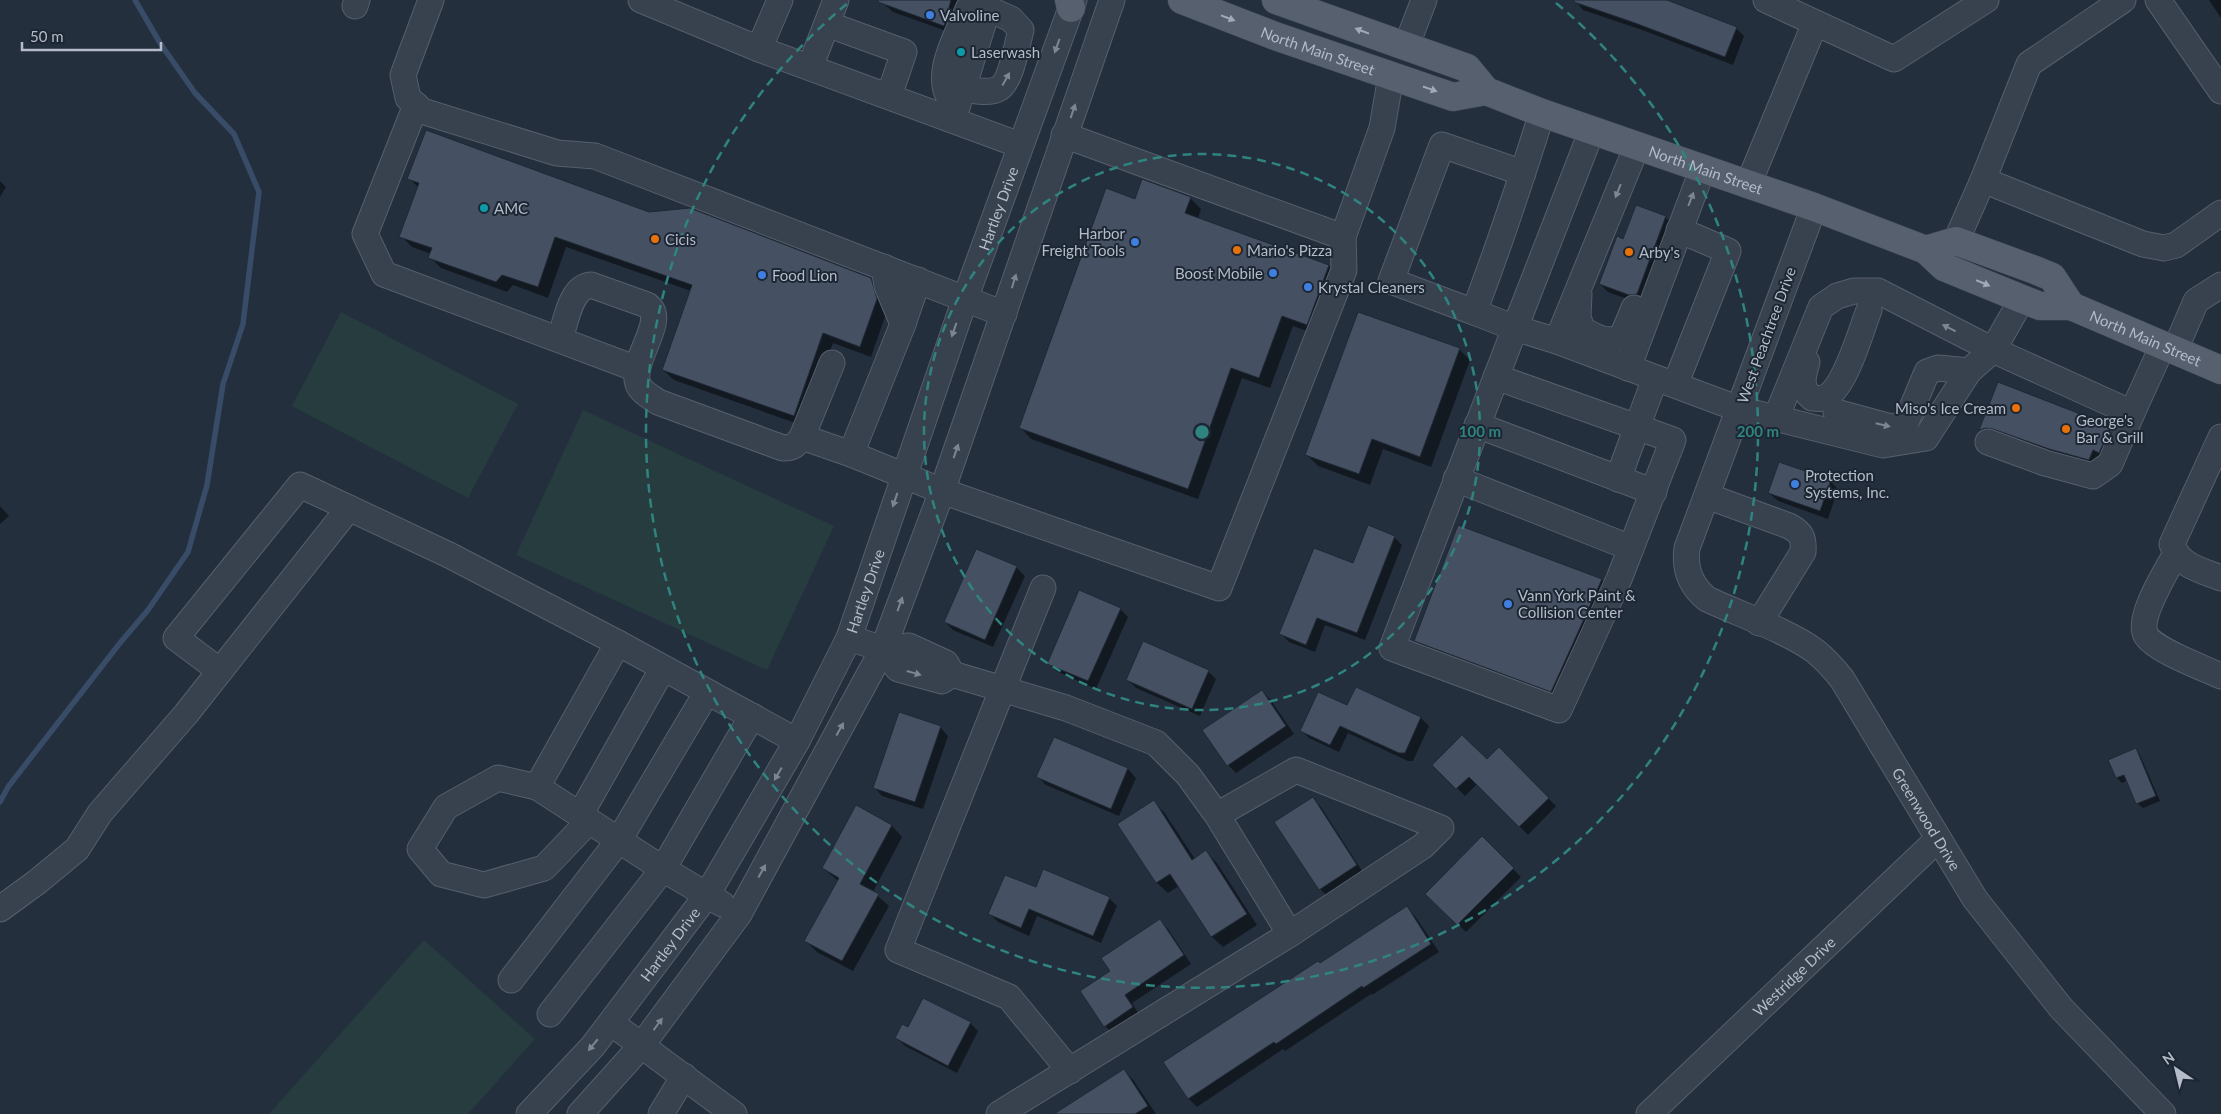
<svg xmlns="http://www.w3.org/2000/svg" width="2221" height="1114" viewBox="0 0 2221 1114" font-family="Lato,sans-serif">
<rect width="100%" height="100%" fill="#242f3e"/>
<g fill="#263c3f">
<polygon points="341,312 518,404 468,498 292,406"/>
<polygon points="583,410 834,526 767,670 516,555"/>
<polygon points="424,940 535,1039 468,1114 269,1114"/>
</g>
<g fill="#0007">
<polygon points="886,0 962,0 952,33 893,12 884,4"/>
<polygon points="1575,0 1664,0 1736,28 1744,36 1733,65 1645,31 1583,10"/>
<polygon points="2209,0 2221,0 2221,18"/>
<polygon points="409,178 649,213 870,279 882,290 887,311 871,357 833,343 804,426 674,380 663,370 691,291 566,247 548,298 513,285 507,292 441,268 430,257 431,254 412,247 401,236 419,188"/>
<polygon points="0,181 6,187 0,197"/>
<polygon points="1190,198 1201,209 1198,219 1329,266 1340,277 1318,335 1293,326 1270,388 1242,378 1198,499 1031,439 1021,428 1136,200"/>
<polygon points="1665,217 1674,226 1645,302 1638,303 1608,292 1600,284 1624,241"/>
<polygon points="1459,349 1470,360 1431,467 1383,449 1370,485 1318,466 1307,455"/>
<polygon points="1999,384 2110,427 2121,438 2100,470 1992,441 1981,430"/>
<polygon points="1830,481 1838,489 1828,519 1778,501 1769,493"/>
<polygon points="0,506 9,516 0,524"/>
<polygon points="1459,527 1602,580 1612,591 1562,702 1427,651 1416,641"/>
<polygon points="1394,537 1402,545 1365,640 1325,625 1315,652 1289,642 1281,634 1354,565"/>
<polygon points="977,550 1017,568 1025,576 993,647 953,630 945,622"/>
<polygon points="1120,609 1128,617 1096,689 1056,671 1048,663"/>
<polygon points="1208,671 1216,679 1200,716 1136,688 1128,680"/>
<polygon points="1357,689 1421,718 1429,726 1413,761 1408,761 1348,733 1339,752 1309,738 1301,730 1348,707"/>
<polygon points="1262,691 1270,699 1294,734 1236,773 1228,765"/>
<polygon points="940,727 948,736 923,809 882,796 874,787"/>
<polygon points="1055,738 1128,769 1136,778 1119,816 1046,785 1038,777"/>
<polygon points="1499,749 1556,806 1528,835 1477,784 1465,796 1434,765 1487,761"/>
<polygon points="2135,750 2140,755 2160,801 2143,808 2137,803 2128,780 2122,783 2117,778"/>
<polygon points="1313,799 1321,807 1364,874 1328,897 1320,889 1276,822"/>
<polygon points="1153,802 1164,812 1195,859 1206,852 1217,863 1257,925 1223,947 1212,937 1179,886 1168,893 1157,883 1119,824"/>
<polygon points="857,807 892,826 902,837 873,892 889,906 853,971 817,952 806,941 838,881 823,868"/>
<polygon points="1482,838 1521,877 1466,932 1427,894"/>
<polygon points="1036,889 1109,898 1117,906 1101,943 1037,916 1029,936 998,922 990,914"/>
<polygon points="1407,908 1415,916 1439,952 1372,995 1371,994 1285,1051 1283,1049 1197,1107 1189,1099 1164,1062"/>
<polygon points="1160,921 1168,929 1191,964 1132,1003 1140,1016 1113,1034 1105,1026 1112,972"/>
<polygon points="924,999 970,1023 978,1031 957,1073 905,1046 897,1038 908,1029"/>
<polygon points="1124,1070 1134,1081 1156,1114 1063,1114"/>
</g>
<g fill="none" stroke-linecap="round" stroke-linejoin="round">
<polyline stroke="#394c67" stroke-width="5.5" points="0,802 8,787 120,643 148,610 188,552 207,485 223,384 243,324 259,192 234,134 195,93 160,43 135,0"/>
</g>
<g fill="#455162" stroke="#1f2835">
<polygon points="878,0 951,0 944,26 878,2"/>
<polygon points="1574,0 1667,0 1737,27 1725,57 1635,23 1574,2"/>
<polygon points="426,130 649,212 690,208 871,278 877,299 860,347 823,333 794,416 662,370 692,285 555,237 538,287 502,275 496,282 428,258 432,248 399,237 419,183 407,179"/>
<polygon points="1142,179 1191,197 1185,213 1329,265 1307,325 1282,316 1259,378 1231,368 1188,489 1019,428 1106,188 1135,199"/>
<polygon points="1636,205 1666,216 1637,294 1629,295 1599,284 1617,236 1623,239"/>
<polygon points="1358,312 1460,348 1420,457 1372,439 1359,474 1305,455"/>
<polygon points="1998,382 2111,426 2099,453 2093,450 2089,460 2049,449 1993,429 1986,428 1979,430"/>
<polygon points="1779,462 1831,480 1820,511 1768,493"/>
<polygon points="1368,525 1395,536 1357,633 1317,618 1306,645 1279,634 1314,548 1353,563"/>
<polygon points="1458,525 1602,579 1551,692 1414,641"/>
<polygon points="976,549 1017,566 985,640 944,622"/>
<polygon points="1079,590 1121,608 1088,681 1047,664"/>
<polygon points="1143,641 1209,670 1192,709 1126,680"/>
<polygon points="1356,687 1421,717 1405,753 1399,753 1340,726 1330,745 1300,731 1318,692 1347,705"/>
<polygon points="1262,690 1286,726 1227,766 1202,730"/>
<polygon points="899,712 941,726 915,802 873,788"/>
<polygon points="1462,735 1487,759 1499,747 1549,798 1519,827 1469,777 1456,789 1432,765"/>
<polygon points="1054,737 1128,768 1111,809 1036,777"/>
<polygon points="2136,748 2156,796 2136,804 2124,775 2116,778 2108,760"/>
<polygon points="1313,797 1357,865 1319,890 1274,822"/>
<polygon points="1154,800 1192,860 1206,850 1247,914 1211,937 1170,874 1156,883 1117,824"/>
<polygon points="856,805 892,825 860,884 879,894 842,961 804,941 839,878 822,868"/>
<polygon points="1482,836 1514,868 1457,925 1425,894"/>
<polygon points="1043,869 1110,897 1093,936 1029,909 1021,928 988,914 1005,875 1036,887"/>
<polygon points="1407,906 1431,944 1363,988 1362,986 1276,1044 1274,1042 1188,1099 1163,1062 1318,961 1320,963"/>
<polygon points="1160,919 1184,955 1125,995 1133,1007 1104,1027 1080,991 1110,971 1101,958"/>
<polygon points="923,998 971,1022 948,1066 895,1038 902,1024 908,1027"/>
<polygon points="1124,1069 1148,1106 1135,1114 1054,1114"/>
</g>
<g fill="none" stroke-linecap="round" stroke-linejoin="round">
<g stroke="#565f6c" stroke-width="27">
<g id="minor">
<polyline points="431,0 403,75 408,98 422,111 557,153 595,156 1004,314"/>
<polyline points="641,0 759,49 1020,145"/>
<polyline points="1766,0 1894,59 1986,0"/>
<polyline points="2158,0 2221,91"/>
<polyline points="355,6 357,0"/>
<polyline points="827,24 904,52 889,96"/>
<polyline points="1406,47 1424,0"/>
<polyline points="759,49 780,0"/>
<polyline points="810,67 836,0"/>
<polyline points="416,105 365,234 384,274 637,369"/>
<path d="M957 107C928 82 957 36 968 9L974 4 995 12"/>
<path d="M953 120 985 18 995 12 1011 19 1021 30C1017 44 1011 83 998 89 988 94 974 90 963 89"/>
<polyline points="1064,135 1343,237 1382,128 1391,76"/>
<path d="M1523 173 1442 145 1391 281 1474 312C1499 246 1521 180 1542 113"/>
<polyline points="1983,180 2143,244 2164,248 2176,245 2221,213"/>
<polyline points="1748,185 1815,23"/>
<path id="s1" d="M1814 207 1687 548C1684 569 1691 586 1707 599 1739 614 1788 631 1815 651 1825 659 1834 669 1842 679L1975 899 2061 1008 2163 1114"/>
<polyline points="1956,241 1983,180 2029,64 2123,0"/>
<polyline points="884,267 887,286 903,324"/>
<polyline points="918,280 903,324 851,454 942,491 1219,588 1344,270 1343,237"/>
<path d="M1579 294 1578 317 1582 329C1595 337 1607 344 1622 337L1634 308"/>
<polyline points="2022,299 1993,350 2132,413 2163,345"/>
<polyline points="1474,312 1515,328 1592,130"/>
<path d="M560 339C566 322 570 287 591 285L647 305C669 320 629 360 638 384 641 392 651 397 658 402L783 448C793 448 796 445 802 437"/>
<polyline points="1557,341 1637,146"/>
<polyline points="2175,350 2196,301 2221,285"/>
<path d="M1807 362C1803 377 1799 387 1812 398 1816 398 1821 399 1824 398 1845 390 1861 330 1869 310"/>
<polyline points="832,363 802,437 851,454"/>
<polyline points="1628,368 1703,168"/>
<polyline points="1496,377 1637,427 1618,479"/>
<polyline points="1655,379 1637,427 1673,440 1619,579 1559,710 1392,648 1515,328 1557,341 1739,409 1883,445 1926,438 1969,371 1993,350 1878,291 1854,291 1837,296 1821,307 1776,418"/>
<polyline points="1675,385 1728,251 1679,230"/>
<polyline points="1836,412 1895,428 1907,420 1927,372 1938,368 1969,371"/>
<polyline points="1477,425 1654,492"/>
<path d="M2221 437 2172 544C2179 566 2201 570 2221 578"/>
<polyline points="1988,442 2045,463 2093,476 2110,464 2132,413"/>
<polyline points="1456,479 1631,548"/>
<path d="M1707 496 1789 526C1802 533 1804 538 1803 552L1759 623"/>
<path d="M2175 555C2166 572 2139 614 2145 633 2149 648 2206 669 2221 676"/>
<polyline points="1043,588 898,950 1009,997 1070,1071"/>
<polyline points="849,638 883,649 909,646 946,663 952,674 1066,708 1156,743 1188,775 1217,815 1290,934 1423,846 1441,828 1296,770 1217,815"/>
<polyline points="618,643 537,787 663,869 722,904"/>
<polyline points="883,649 898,669 942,681 952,674"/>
<polyline points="220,671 176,638 300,485 449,555 618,643 797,741"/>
<polyline points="537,787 498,778 446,807 420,849 441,874 484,885 544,868 589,821"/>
<polyline points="580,815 663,668"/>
<polyline points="0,909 37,882 77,849 100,813 186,714 349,508"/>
<polyline points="511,980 619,840 707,692"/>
<polyline points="550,1014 663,869 752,716"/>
<polyline points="611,1023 734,1114"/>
<path id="s2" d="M529 1114 593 1046 707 895 797 741 849 638 965 299 1074 0"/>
<polyline points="580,1114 642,1045 739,914 883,649 942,491 1112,0"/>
<polyline points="661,1114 684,1076"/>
<polyline points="999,1114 1290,934"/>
<path id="s3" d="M1649 1114 1938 839"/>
</g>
</g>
<g stroke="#414a57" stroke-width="29">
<g id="major">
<polyline points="1069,0 1071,8"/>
<path id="s4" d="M1182 0 1275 36 1453 97 1486 91"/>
<path id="s5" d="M1276 0 1467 68 1486 91 1542 113 1814 207 1926 250 1944 267 2022 299 2040 306H2071L2221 370"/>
<polyline points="1926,250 1956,241 2035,270 2052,277 2071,306"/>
</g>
</g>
<use href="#minor" stroke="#38414e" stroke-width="25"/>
<use href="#major" stroke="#56606e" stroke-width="28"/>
</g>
<defs><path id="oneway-solid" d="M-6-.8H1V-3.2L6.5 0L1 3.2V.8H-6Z" transform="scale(1.25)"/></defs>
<g fill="#a1aab7">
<use href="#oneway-solid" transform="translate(1228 18) rotate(21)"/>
<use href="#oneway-solid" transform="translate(1362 31) rotate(-159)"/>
<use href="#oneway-solid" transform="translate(1430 89) rotate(19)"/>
<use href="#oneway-solid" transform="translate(1983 283) rotate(23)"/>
</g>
<g fill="#7c8592">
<use href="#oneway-solid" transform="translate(1057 46) rotate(110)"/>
<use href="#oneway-solid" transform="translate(1006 79) rotate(-61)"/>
<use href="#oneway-solid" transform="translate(1073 111) rotate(-71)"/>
<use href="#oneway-solid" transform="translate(1618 191) rotate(112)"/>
<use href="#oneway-solid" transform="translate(1691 199) rotate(-69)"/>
<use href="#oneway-solid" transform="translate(1014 281) rotate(-73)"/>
<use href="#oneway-solid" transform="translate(1949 328) rotate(-153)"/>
<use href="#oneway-solid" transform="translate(954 330) rotate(109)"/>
<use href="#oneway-solid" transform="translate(1883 425) rotate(13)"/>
<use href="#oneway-solid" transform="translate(956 451) rotate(-71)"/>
<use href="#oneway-solid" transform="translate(895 500) rotate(109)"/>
<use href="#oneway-solid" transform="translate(900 604) rotate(-70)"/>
<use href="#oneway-solid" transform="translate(914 673) rotate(16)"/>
<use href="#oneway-solid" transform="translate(840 729) rotate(-61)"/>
<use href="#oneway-solid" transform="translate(778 774) rotate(120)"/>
<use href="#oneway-solid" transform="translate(762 871) rotate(-61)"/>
<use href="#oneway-solid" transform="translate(658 1024) rotate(-54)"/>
<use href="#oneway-solid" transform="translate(593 1045) rotate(130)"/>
</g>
<g fill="none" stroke="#308480" stroke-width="2.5" stroke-dasharray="9 6">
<circle cx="1202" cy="432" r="278"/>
<path d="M1556 3A556 556 0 1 1 848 3"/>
</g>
<g fill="#3f7fe0" stroke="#1d2633" stroke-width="2">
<circle cx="930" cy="15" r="5"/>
<circle cx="1135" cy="242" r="5"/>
<circle cx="1273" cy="273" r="5"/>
<circle cx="762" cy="275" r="5"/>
<circle cx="1308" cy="287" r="5"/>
<circle cx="1795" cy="484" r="5"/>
<circle cx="1508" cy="604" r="5"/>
</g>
<g fill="#0f9aa8" stroke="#1d2633" stroke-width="2">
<circle cx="961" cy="52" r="5"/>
<circle cx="484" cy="208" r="5"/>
</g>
<g fill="#e8710a" stroke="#1d2633" stroke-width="2">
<circle cx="655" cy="239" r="5"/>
<circle cx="1237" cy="250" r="5"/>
<circle cx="1629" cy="252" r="5"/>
<circle cx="2016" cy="408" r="5"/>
<circle cx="2066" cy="429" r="5"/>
</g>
<g text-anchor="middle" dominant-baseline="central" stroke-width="4" stroke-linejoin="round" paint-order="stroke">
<g font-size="15" fill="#b4bcc9" stroke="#1d2633" text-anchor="start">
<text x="940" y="15">Valvoline</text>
<text x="971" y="52">Laserwash</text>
<text x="494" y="208">AMC</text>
<text x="1125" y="233" text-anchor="end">Harbor<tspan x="1125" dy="17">Freight Tools</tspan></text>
<text x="665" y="239">Cicis</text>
<text x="1247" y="250">Mario's Pizza</text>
<text x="1639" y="252">Arby's</text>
<text x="1263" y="273" text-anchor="end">Boost Mobile</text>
<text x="772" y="275">Food Lion</text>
<text x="1318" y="287">Krystal Cleaners</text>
<text x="2006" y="408" text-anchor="end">Miso's Ice Cream</text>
<text x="2076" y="420">George's<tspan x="2076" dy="17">Bar &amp; Grill</tspan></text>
<text x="1805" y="475">Protection<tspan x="1805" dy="17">Systems, Inc.</tspan></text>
<text x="1518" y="595">Vann York Paint &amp;<tspan x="1518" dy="17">Collision Center</tspan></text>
</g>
<g font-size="15" fill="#b4bcc9" stroke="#1d2633">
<text stroke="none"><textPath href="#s4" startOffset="145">North Main Street</textPath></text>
<text stroke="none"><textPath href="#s5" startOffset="466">North Main Street</textPath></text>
<text stroke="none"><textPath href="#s2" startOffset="1031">Hartley Drive</textPath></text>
<text transform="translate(1766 335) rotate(-70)">West Peachtree Drive</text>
<text stroke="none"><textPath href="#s5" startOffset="941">North Main Street</textPath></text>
<text stroke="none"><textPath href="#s2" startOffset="626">Hartley Drive</textPath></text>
<text stroke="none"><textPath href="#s1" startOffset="744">Greenwood Drive</textPath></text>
<text stroke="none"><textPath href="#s2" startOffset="221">Hartley Drive</textPath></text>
<text stroke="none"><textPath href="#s3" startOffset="200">Westridge Drive</textPath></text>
</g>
</g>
<circle cx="1202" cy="432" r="8" fill="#308480" stroke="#1d2633" stroke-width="2.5"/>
<g font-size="15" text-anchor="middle" font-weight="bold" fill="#308480" stroke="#1d2633" stroke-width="4" stroke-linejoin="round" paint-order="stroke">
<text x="1480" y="437">100 m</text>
<text x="1758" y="437">200 m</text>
</g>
<g transform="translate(2176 1069) rotate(325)" stroke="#1d2633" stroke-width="4" paint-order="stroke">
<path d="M0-4L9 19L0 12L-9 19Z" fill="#b4bcc9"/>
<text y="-8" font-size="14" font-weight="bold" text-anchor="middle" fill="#b4bcc9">N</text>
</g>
<path d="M22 42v8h139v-8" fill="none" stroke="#b4bcc9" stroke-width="2.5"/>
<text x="30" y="42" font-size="15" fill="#b4bcc9" stroke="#1d2633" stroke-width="4" paint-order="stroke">50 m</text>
</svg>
